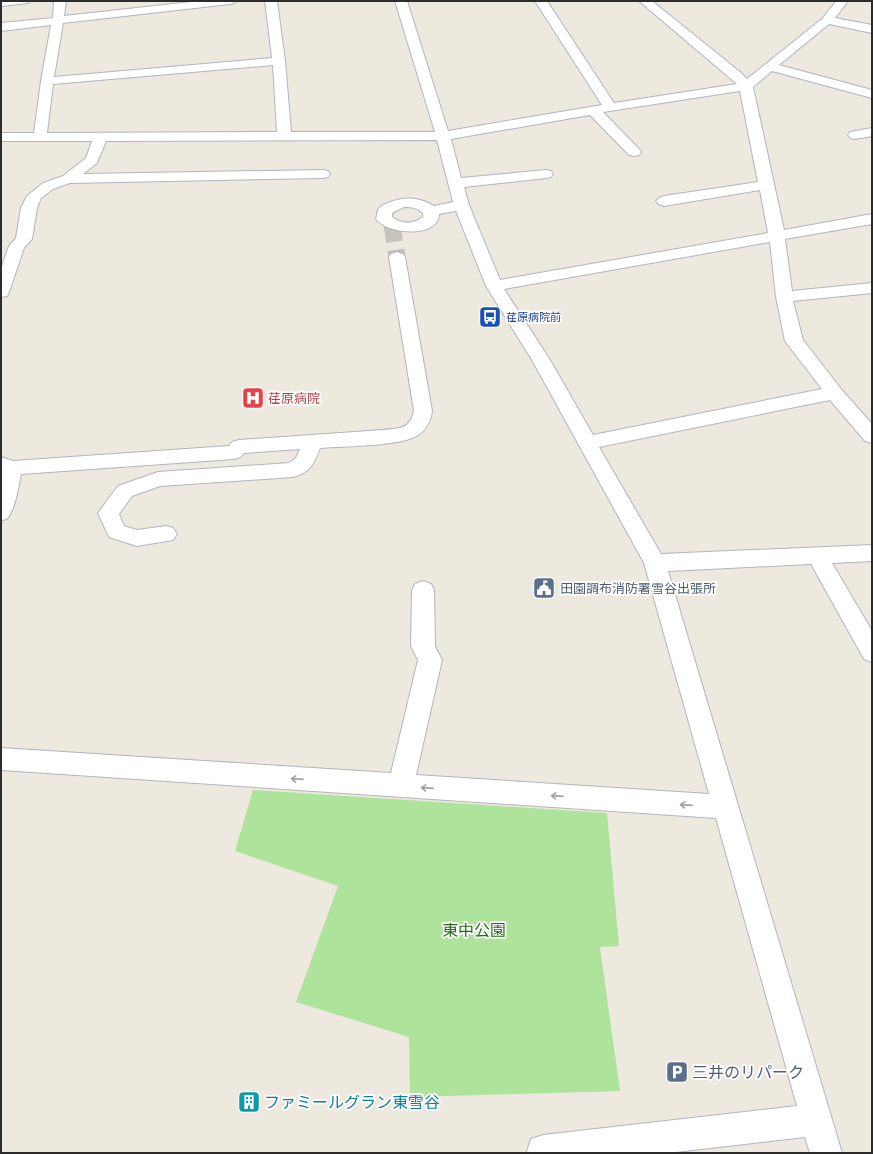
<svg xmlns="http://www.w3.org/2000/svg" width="873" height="1154" viewBox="0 0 873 1154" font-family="Karla,'Noto Sans JP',sans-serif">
<rect width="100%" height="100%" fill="#eee9df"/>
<polygon fill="#aee39c" points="253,790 607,813 619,946 600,947 620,1091 410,1097 409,1037 296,1002 338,886 235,851"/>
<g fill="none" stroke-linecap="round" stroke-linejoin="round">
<polyline stroke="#c7c3bb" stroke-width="17" stroke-dasharray="17 8" stroke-linecap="butt" points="392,225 397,257"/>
<g stroke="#b2b4bf" stroke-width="2">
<g id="minor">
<polygon points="1,1 30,1 28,3 1,6"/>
<path d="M54 1H66L64 16 200 1H236L234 3 230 4 63 23 54 77 272 58 265 1H277L285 61 291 132H435L395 1H407L448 131 602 105 535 1H547L614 103 737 84 639 1H652L740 72 747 79 823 18 836 1H848L835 18 872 25V33L829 24 779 65 872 90V98L772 71 753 87 784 230 872 214V224L785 239 792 291 872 283V293L793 301 803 340 841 389 872 424V443L865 441 830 400 599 447 661 554 872 545V561L832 563 872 631V662L864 659 811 564 668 571 842 1153H810L805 1137 667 1153H528L527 1151 531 1139 543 1135 797 1106 716 818 1 770V748L391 773 418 660 411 646 412 590 415 584 423 581 431 584 434 590 435 646 442 660 416 775 709 794 644 563 532 360 486 286 456 211 439 214C439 238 388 235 376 219 377 216 377 212 378 210 380 206 385 204 388 203 403 196 420 197 434 206L453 202 437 140 106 141 97 163 83 174 323 170 328 171 330 174 328 177 323 178 70 183 53 189 41 198 37 208 32 239 24 248 9 292 7 296 1 297V269L9 246 16 238 21 208 27 196 43 183 63 176 86 158 92 141H1V133H34L41 81 51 25 1 31V23L53 18ZM273 65 277 132 47 133 53 84ZM740 91 758 182 664 196 659 198 656 201 659 204 664 206 760 190 768 233 500 280 469 205 464 187 546 178 551 177 553 174 551 171 546 170 461 178 451 139 590 115 629 155 634 156 639 155 641 152 639 149 603 112ZM404 207C412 207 417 208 423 213V217C413 224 403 225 392 217V213ZM770 242 776 297 785 341 822 389 593 435 550 360 504 289Z"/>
<polygon points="872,128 872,136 855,139 850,138 848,135 850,132"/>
<path d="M397 252 403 254 405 257 432 411C431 419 428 427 421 433 406 447 342 446 320 448 314 464 311 472 293 477L160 486 132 496 119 514 124 526 137 530 166 526 173 528 177 534 173 540 137 546 109 537 98 513 118 486 158 472 289 463 296 458 300 449 244 453 241 457 234 459 21 474C18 489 16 505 8 518L1 521V457L13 461 229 446 232 442 239 440 383 430C400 428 409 430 414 411L389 257 391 254Z"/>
</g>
</g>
<use href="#minor" fill="#fff" fill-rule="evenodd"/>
</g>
<defs><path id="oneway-shaft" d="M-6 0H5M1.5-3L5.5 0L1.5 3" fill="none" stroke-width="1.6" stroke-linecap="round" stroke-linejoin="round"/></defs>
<g stroke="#a0a0a0">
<use href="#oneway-shaft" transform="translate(297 779) rotate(-176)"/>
<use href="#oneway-shaft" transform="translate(427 788) rotate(-176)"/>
<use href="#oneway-shaft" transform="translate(557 796) rotate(-176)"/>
<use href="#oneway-shaft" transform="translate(686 805) rotate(-176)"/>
</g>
<defs>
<g id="bus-square" transform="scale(1.15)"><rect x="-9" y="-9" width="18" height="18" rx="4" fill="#1a4fb4" stroke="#fff"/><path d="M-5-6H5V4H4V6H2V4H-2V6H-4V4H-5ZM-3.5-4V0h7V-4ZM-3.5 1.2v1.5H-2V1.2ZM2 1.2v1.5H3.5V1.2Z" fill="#fff"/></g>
<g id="hospital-square" transform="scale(1.15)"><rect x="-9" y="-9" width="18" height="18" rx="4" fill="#e0444e" stroke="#fff"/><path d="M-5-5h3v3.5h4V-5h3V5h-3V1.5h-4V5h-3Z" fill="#fff"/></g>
<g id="civic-square" transform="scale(1.15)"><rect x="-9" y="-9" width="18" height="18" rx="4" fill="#5c6f8a" stroke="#fff"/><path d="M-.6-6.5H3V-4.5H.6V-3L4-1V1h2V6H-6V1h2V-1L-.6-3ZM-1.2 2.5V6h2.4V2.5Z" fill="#fff"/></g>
<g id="parking-square" transform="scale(1.15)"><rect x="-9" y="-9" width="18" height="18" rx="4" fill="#5c6f8a" stroke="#fff"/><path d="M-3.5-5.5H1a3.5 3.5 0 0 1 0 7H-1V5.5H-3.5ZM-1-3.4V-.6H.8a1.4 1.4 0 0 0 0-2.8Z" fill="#fff"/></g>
<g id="building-square" transform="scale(1.15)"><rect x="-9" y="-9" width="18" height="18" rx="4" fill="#0f9aa8" stroke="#fff"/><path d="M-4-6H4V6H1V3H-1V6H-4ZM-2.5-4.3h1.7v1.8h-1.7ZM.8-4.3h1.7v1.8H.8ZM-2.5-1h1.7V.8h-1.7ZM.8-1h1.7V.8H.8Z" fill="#fff"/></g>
</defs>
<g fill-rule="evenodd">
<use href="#bus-square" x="490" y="317"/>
<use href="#hospital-square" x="253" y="398"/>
<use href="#civic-square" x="544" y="588"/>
<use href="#parking-square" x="677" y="1072"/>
<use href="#building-square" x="249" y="1102"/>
</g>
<g text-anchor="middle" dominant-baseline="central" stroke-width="3.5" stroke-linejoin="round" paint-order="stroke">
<g font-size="11" fill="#164399" stroke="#fff" text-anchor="start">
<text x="506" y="317">荏原病院前</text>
</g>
<g font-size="13" fill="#be3a42" stroke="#fff" text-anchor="start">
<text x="268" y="398">荏原病院</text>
</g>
<g font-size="13" fill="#4e5e75" stroke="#fff" text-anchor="start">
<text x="560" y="588">田園調布消防署雪谷出張所</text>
</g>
<g font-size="16" fill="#256a1b" stroke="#fff">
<text x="474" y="930">東中公園</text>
</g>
<g font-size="16" fill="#4e5e75" stroke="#fff" text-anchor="start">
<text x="692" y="1072">三井のリパーク</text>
</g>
<g font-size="16" fill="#0d838f" stroke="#fff" text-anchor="start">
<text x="264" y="1102">ファミールグラン東雪谷</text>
</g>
</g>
<rect width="873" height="1154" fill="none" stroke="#2c2c2c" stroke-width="4"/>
</svg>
